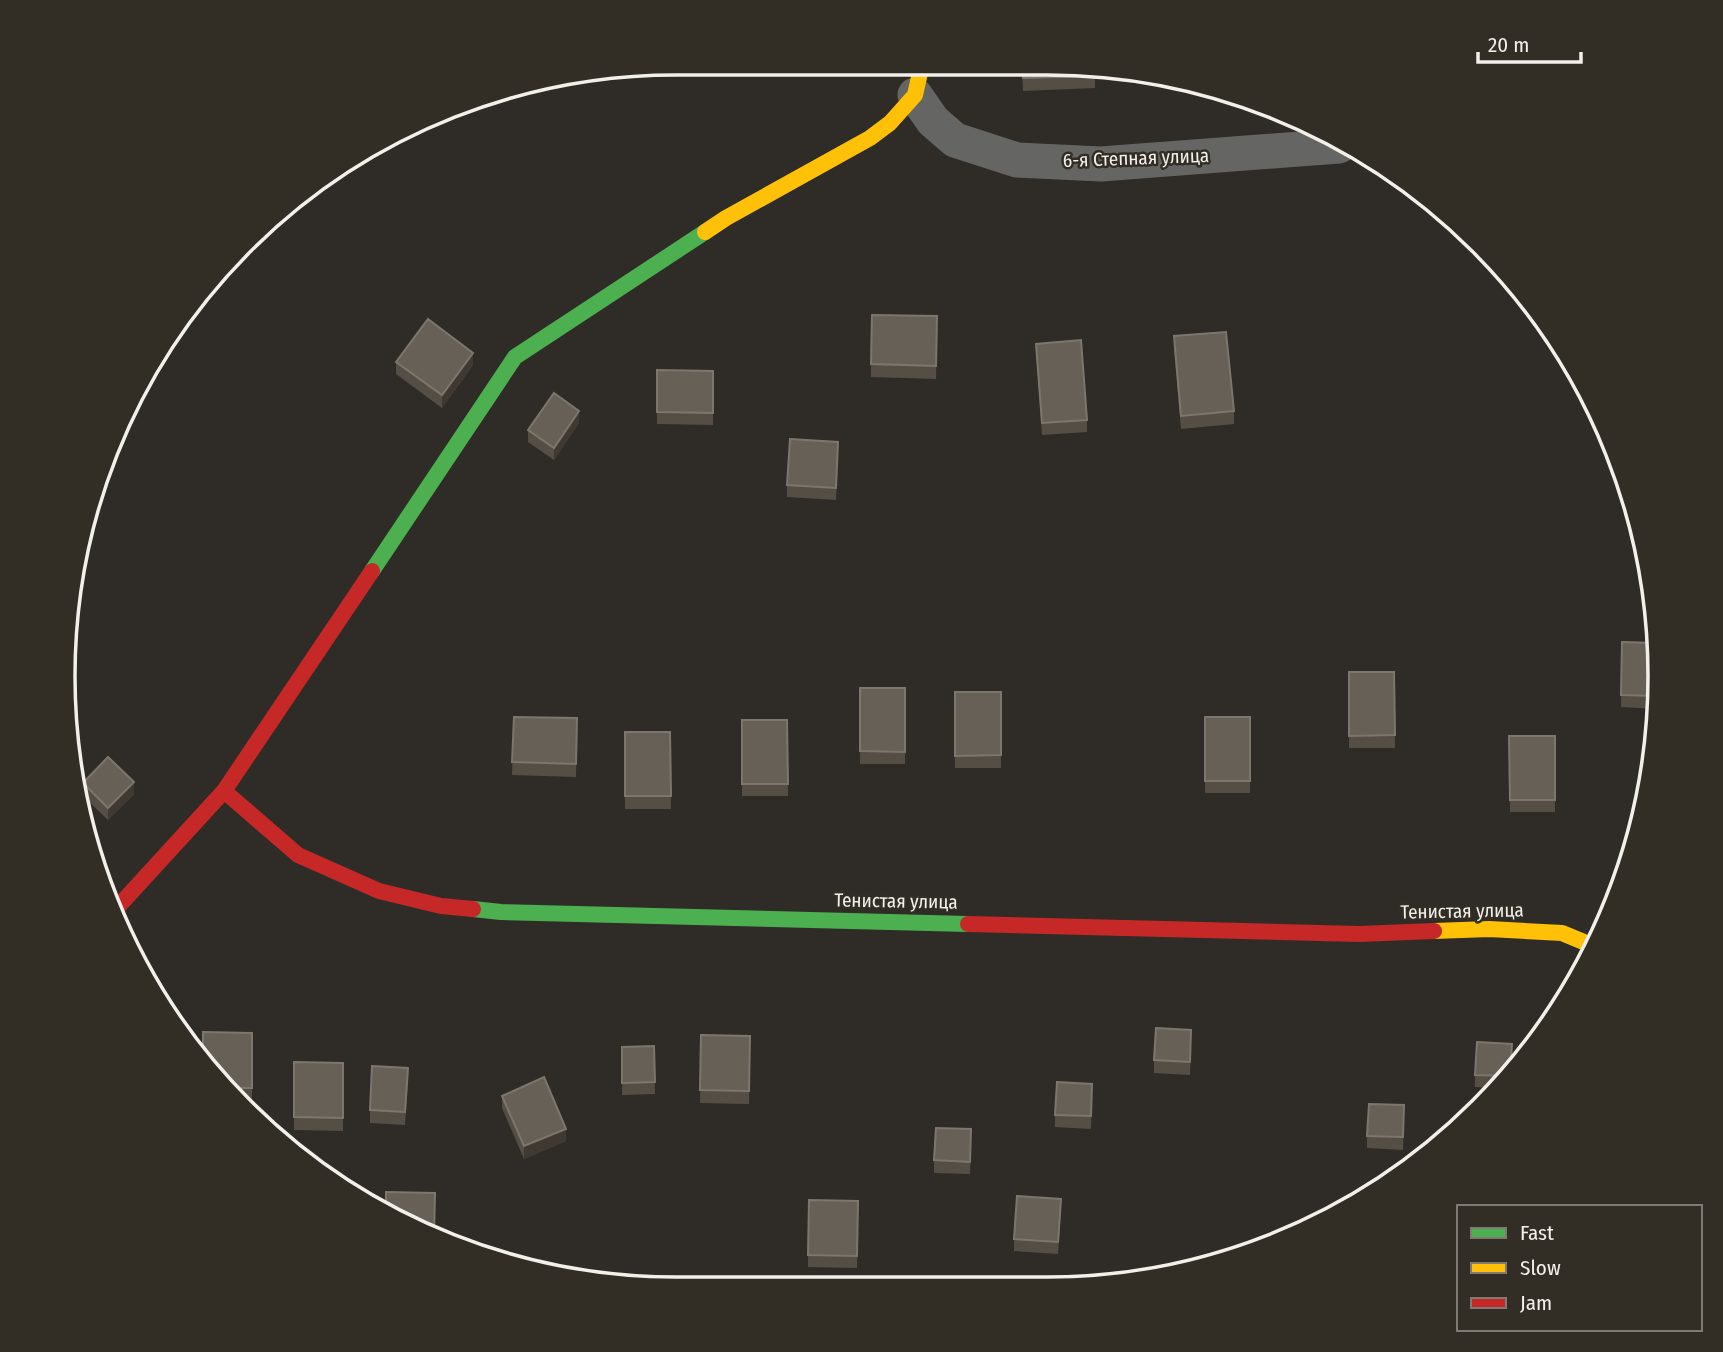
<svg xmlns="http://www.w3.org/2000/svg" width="1723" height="1352" viewBox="0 0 1723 1352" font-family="'Fira Sans Condensed',sans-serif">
<rect width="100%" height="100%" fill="#2f2c28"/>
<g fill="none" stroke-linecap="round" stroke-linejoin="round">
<polyline stroke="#656664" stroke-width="35" points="915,95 933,121 955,140 1017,160 1101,164 1339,146"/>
<g stroke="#4caf50" stroke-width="16">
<polyline points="372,571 515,357 705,232"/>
<polyline points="473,909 501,912 968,924"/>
</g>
<g stroke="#ffc107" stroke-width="16">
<polyline points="705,232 726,218 870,138 890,123 915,95 922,64"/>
<polyline points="1434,931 1489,929 1562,933 1591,945 1594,951"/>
</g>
<g stroke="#c62828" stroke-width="16">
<polyline points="224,791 298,855 379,891 441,906 473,909"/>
<polyline points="115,910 224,791 372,571"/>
<polyline points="968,924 1359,934 1434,931"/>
</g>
</g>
<g fill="#554e44">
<polygon points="1022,64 1095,66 1095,88 1023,91"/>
<polygon points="1166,80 1181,83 1166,84"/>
<polygon points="937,316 936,379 871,377 871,364"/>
<polygon points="1174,336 1234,411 1234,424 1181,429 1174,349"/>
<polygon points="1036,344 1087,420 1087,432 1042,435"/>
<polygon points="396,362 473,365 442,408 396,374"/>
<polygon points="657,370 713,371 713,425 657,424"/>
<polygon points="579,423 554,460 528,442 528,430"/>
<polygon points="838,454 836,500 787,497 787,485"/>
<polygon points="1622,642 1656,643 1658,709 1621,707"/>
<polygon points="1349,672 1394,672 1395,748 1349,748"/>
<rect x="860" y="688" width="45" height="76"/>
<rect x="955" y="692" width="46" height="76"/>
<polygon points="514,717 577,718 576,777 512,775"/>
<rect x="1205" y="717" width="45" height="76"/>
<polygon points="742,720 787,720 788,796 742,796"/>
<polygon points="625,732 670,732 671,809 625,809"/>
<polygon points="1509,736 1555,736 1555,812 1510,812"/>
<polygon points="83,783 134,794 108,820 83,796"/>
<polygon points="252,1033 252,1101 236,1101 203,1058"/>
<polygon points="701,1035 750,1036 749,1104 700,1103"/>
<polygon points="1191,1043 1190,1075 1154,1073 1154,1060"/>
<polygon points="1512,1044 1511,1073 1497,1088 1475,1087 1475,1075"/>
<polygon points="654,1046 655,1094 622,1095 622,1047"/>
<polygon points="294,1062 343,1063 343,1131 294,1130"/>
<polygon points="408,1081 405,1125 370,1123 370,1110"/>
<polygon points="502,1096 566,1141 524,1159 502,1108"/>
<polygon points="1092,1096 1091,1129 1055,1127 1055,1115"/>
<polygon points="1404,1118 1403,1150 1367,1148 1367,1136"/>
<polygon points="971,1142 970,1174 934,1173 934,1160"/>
<polygon points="858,1201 857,1268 808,1267 808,1255"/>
<polygon points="1061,1212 1058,1254 1014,1251 1014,1239"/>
</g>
<g fill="#3f3931">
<polygon points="473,353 473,365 442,408 442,395"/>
<polygon points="579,411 579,423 554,460 554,448"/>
<polygon points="134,782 134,794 108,820 108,808"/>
<polygon points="566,1129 566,1141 524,1159 524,1146"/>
</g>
<g fill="#666056" stroke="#7c766d" stroke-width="2">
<polygon points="1022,64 1087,64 1095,66 1095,76 1023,78"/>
<polygon points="872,315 937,316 936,366 871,364"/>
<polygon points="428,319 473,353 442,395 396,362"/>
<polygon points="1226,332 1234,411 1181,416 1174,336"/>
<polygon points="1081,340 1087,420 1042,423 1036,344"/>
<polygon points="657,370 713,371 713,413 657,412"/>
<polygon points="554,393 579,411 554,448 528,430"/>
<polygon points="790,439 838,442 836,488 787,485"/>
<polygon points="1622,642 1656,643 1658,696 1621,695"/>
<polygon points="1349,672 1394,672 1395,735 1349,736"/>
<polygon points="860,688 905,688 905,752 860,751"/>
<polygon points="955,692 1001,692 1001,755 955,756"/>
<polygon points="514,717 577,718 576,764 512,762"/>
<rect x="1205" y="717" width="45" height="64"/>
<polygon points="742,720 787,720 788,784 742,784"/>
<polygon points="625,732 670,732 671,796 625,796"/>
<polygon points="1509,736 1555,736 1555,800 1510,800"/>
<polygon points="108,757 134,782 108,808 83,783"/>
<polygon points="1156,1028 1191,1030 1190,1062 1154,1060"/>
<polygon points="203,1032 252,1033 252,1088 226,1088 203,1058"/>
<polygon points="701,1035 750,1036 749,1091 700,1090"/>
<polygon points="1477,1042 1512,1044 1510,1074 1508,1076 1475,1075"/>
<polygon points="654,1046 655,1082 622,1083 622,1047"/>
<polygon points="294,1062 343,1063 343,1118 294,1117"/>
<polygon points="372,1066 408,1068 405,1112 370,1110"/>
<polygon points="544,1077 566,1129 524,1146 502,1096"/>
<polygon points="1057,1082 1092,1084 1091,1116 1055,1115"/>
<polygon points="1369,1104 1404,1105 1403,1137 1367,1136"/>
<polygon points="936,1128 971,1129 970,1162 934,1160"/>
<polygon points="386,1192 435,1193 434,1238 386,1212"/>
<polygon points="1017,1196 1061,1199 1058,1242 1014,1239"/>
<polygon points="809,1200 858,1201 857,1256 808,1255"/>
<polygon points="1004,1281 1073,1283 1073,1288 1004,1288"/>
</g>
<g text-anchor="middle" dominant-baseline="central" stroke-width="5" stroke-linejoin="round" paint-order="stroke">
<g font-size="19" fill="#f3f0eb" stroke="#322d25">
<text transform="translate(1136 158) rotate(-2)">6-я Степная улица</text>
<text transform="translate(896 901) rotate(1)">Тенистая улица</text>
<text transform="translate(1462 911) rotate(-1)">Тенистая улица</text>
</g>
</g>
<path d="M0 0H1723V1352H0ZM676 75H1047A601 601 0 0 1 1648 676V676A601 601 0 0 1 1047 1277H676A601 601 0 0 1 75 676V676A601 601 0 0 1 676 75Z" fill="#322d25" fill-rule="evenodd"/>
<path fill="none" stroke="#f3f0eb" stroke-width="3.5" d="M676 75H1047A601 601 0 0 1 1648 676V676A601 601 0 0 1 1047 1277H676A601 601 0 0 1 75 676V676A601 601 0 0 1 676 75Z"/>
<rect x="1457" y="1205" width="245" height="126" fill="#322d25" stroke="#7f7b74" stroke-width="2"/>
<rect x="1471" y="1228" width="35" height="10" fill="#4caf50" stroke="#7f7b74" stroke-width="2"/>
<text x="1520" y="1240" font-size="21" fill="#f3f0eb">Fast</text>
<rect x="1471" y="1263" width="35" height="10" fill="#ffc107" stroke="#7f7b74" stroke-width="2"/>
<text x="1520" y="1275" font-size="21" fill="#f3f0eb">Slow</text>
<rect x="1471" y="1298" width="35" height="10" fill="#c62828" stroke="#7f7b74" stroke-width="2"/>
<text x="1520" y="1310" font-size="21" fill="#f3f0eb">Jam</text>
<path d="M1478 52v10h103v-10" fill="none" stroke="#f3f0eb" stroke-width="3.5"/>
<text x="1488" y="52" font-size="21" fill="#f3f0eb" stroke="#322d25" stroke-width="5" paint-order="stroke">20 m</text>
</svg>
